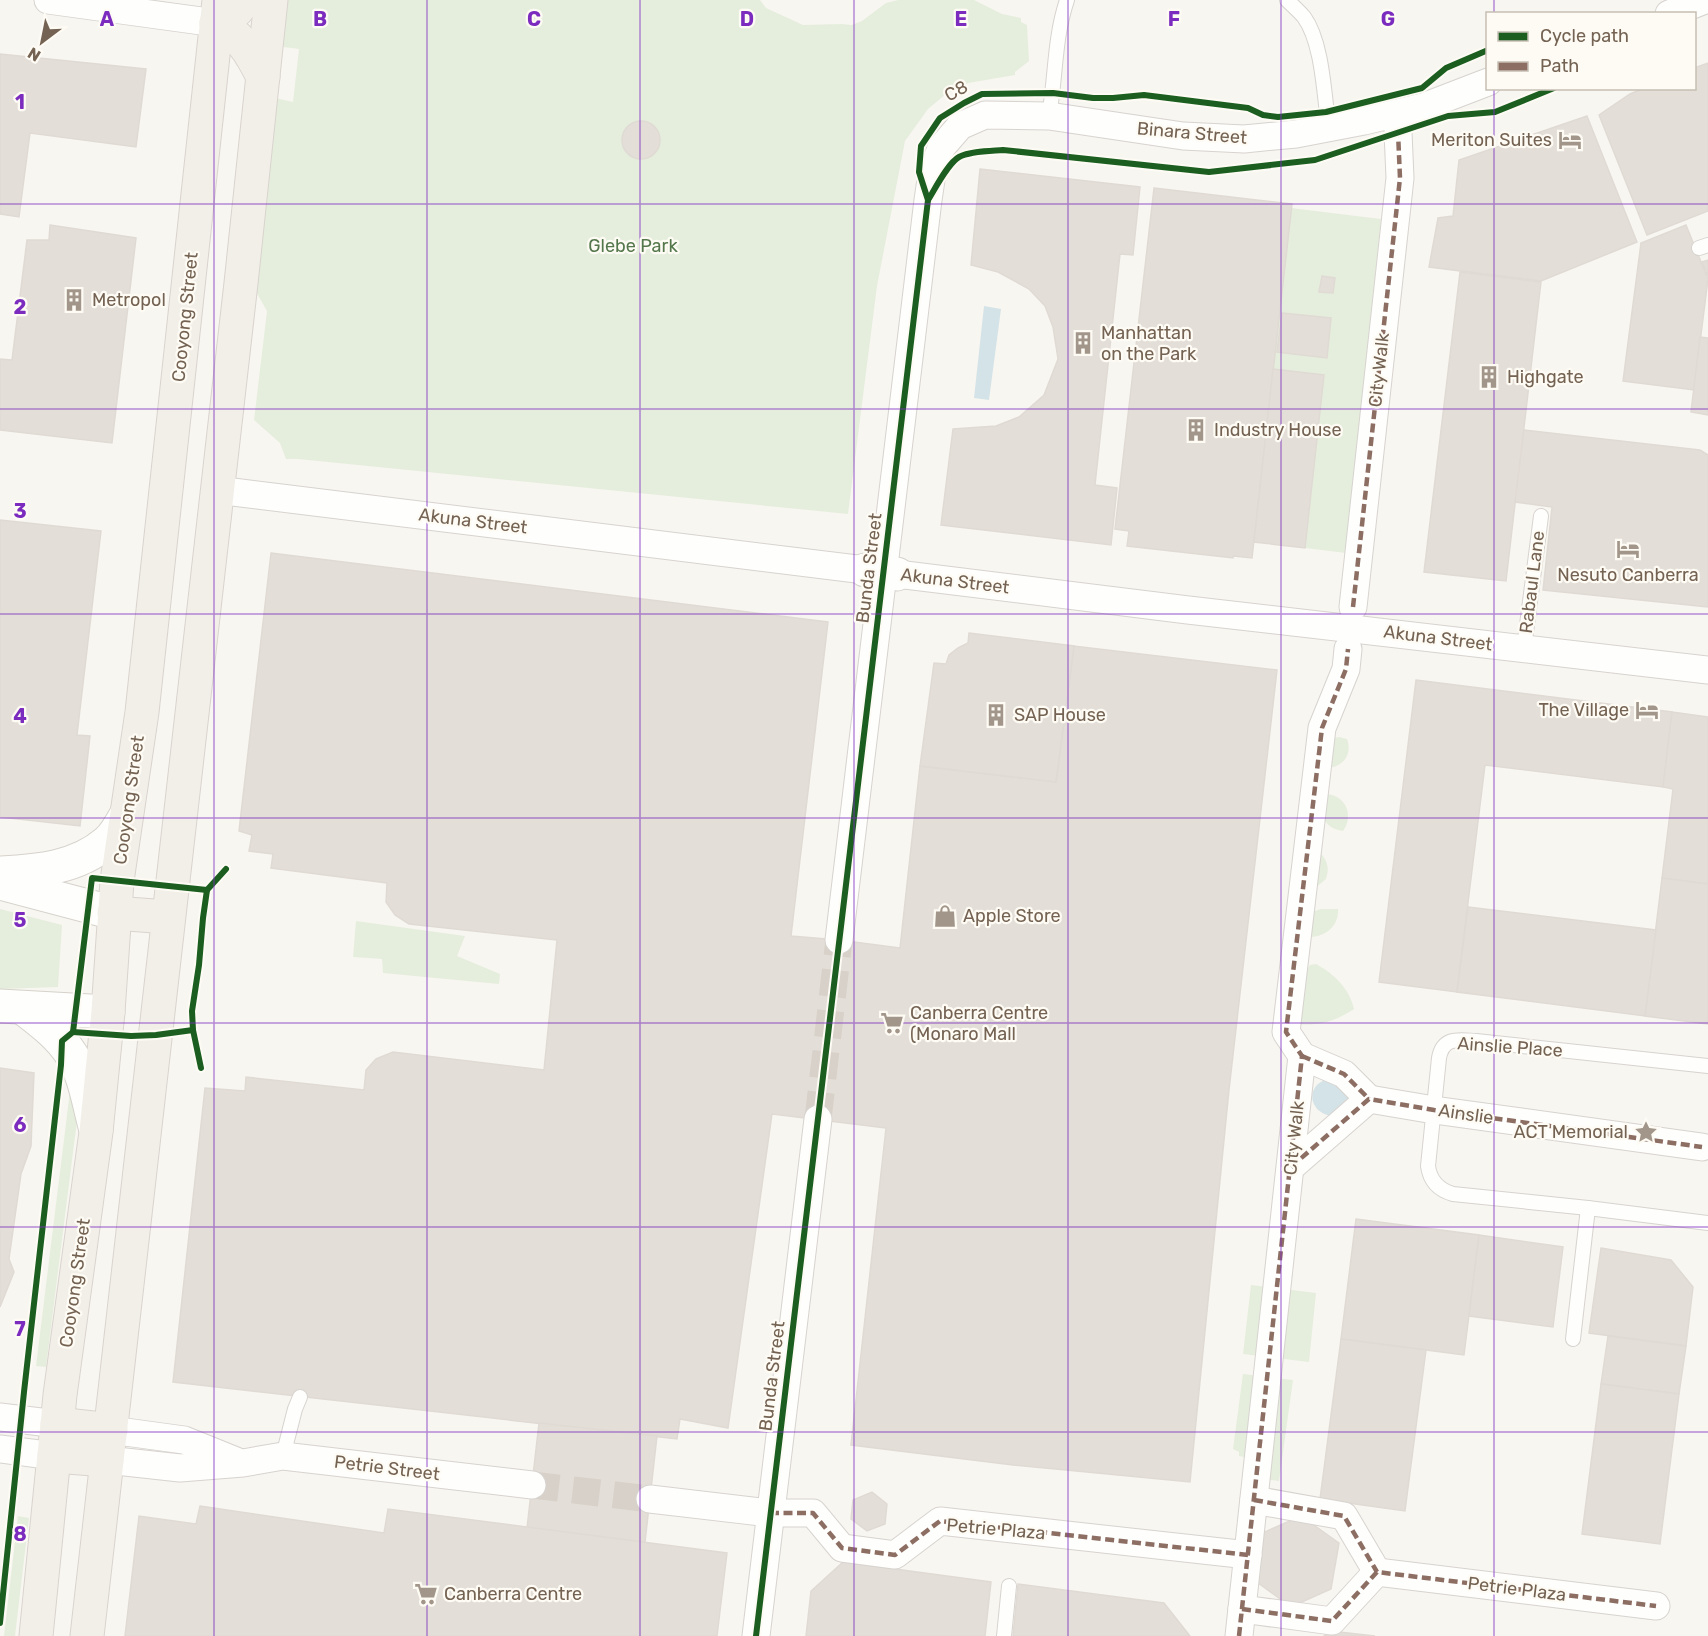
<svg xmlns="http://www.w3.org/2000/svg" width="1708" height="1636" viewBox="0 0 1708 1636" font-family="Rubik,sans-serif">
<rect width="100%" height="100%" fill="#f8f6f1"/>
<g fill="#e5eedd">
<polygon points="288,0 760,0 766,8 803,25 841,24 852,25 862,21 886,3 898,0 974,0 1002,14 1021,18 1021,22 1027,25 1029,61 1015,72 1015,75 968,83 946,94 928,109 905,141 877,286 848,514 298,459 286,459 280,443 254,420 267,311 255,290 275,98 293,102 299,49 283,47"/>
<polygon points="1291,208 1381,219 1346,553 1305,548 1324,375 1273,369"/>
<path d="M1339 737 1347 739C1353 755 1342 768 1326 768L1334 738Z"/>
<path d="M1326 794C1346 795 1354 816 1343 831 1332 829 1327 826 1322 816Z"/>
<path d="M1318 851C1327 859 1330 867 1326 879L1314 889Z"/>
<polygon points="0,909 62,925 58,987 0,989"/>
<path d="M1321 909H1338C1339 927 1324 938 1307 937L1309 913Z"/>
<polygon points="356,921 465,936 457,956 500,974 499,984 383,973 382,959 353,957"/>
<path d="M1316 964C1334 974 1349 988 1354 1009 1332 1023 1318 1026 1292 1024L1305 972 1310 965Z"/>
<polygon points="70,1091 79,1105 46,1367 36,1366"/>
<polygon points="1251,1285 1316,1293 1309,1362 1243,1354"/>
<polygon points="1243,1374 1293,1380 1279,1481 1242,1476 1244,1457 1239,1456 1239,1452 1233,1449"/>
<polygon points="18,1516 29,1518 15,1636 4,1636"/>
</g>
<g fill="#d4e3e7">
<polygon points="984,306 1001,309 989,400 974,398"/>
<path d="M1328 1079H1334L1349 1098V1101L1331 1116C1308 1112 1305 1085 1328 1079Z"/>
</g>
<g fill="#e3ded7" stroke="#e0dad4" stroke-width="1.5">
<polygon points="0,54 146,69 136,147 30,133 19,217 0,214"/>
<polygon points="1708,63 1708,211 1647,235 1599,115 1630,94 1644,88 1694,88 1694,68"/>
<polygon points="1587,116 1637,242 1541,281 1429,267 1438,218 1453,216 1459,160"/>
<circle cx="641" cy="140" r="19"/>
<polygon points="980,169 1140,187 1133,255 1120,254 1095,485 1117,488 1111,545 941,525 953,429 996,426 1019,417 1044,395 1058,359 1053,327 1045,306 1029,289 998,272 971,265"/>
<polygon points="1154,188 1292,204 1252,558 1233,556 1233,558 1127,546 1129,531 1115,529"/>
<polygon points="50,225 136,238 112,443 0,430 0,359 12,360 27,240 49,240"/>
<polygon points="1686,225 1708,279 1694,390 1623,381 1641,243"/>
<polygon points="1708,260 1708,276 1702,262"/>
<polygon points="1460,272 1541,282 1506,581 1424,572"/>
<polygon points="1322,276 1335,278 1333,293 1319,292"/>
<polygon points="1282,313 1331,318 1327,358 1277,352"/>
<polygon points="1700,337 1708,338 1708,415 1691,412"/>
<polygon points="1273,369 1324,375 1305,548 1254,542"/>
<polygon points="1524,430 1700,450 1708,455 1708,607 1543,590 1552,507 1515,502"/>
<polygon points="0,520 101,531 77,735 90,736 80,826 0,817"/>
<polygon points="271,553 828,622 791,936 839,940 900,948 920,766 1056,782 1074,646 1277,670 1229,1090 1190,1482 1013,1465 851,1445 886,1128 772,1114 728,1428 680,1419 677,1439 173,1382 205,1088 245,1091 246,1077 364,1090 366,1070 376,1059 393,1052 544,1070 557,940 409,924 395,915 386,902 387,883 271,868 273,854 249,851 252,835 239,831"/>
<polygon points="969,633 1074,646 1056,782 920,766 934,663 946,664 949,655 958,648 968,643"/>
<polygon points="1416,680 1672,712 1663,787 1485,765 1457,992 1379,982"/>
<polygon points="1672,712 1708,717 1708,884 1662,878 1673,789 1663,787"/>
<polygon points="1662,878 1708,884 1708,1024 1645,1016"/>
<polygon points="1468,907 1656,930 1645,1016 1457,992"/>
<polygon points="0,1068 34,1073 31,1146 21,1174 9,1259 14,1272 0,1307"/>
<polygon points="1356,1219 1479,1235 1464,1355 1341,1339"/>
<polygon points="1479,1235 1563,1247 1553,1327 1469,1316"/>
<polygon points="1601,1248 1671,1260 1693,1287 1686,1346 1589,1333"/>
<polygon points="1608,1336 1686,1346 1679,1394 1601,1384"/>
<polygon points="1341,1339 1426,1350 1405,1511 1320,1499"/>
<polygon points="1601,1384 1679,1394 1660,1544 1582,1534"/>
<polygon points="539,1423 657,1436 645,1542 527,1528"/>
<polygon points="872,1492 887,1504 885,1524 867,1531 851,1519 853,1500"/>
<polygon points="200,1506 384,1533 388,1509 727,1553 717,1636 125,1636 139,1516 196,1524"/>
<polygon points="1301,1516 1339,1543 1331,1589 1291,1607 1254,1580 1260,1534"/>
<polygon points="843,1562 991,1582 985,1636 806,1636 811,1591"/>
<polygon points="1018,1584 1164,1603 1190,1636 1013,1636"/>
<polygon points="1330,1631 1375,1636 1324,1636"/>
</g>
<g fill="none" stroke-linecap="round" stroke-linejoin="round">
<g stroke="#d7d1c9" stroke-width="27" stroke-dasharray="27 14" stroke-linecap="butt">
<polyline points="818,1119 839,940"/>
<polyline points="532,1485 650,1499"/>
</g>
<g stroke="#d7d3cf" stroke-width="16">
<g id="lane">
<path d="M1287 0C1293 6 1299 11 1304 17 1323 43 1324 97 1329 129"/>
<path d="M1049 116C1056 76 1054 39 1067 0"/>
<polyline points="1699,248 1708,245"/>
<polyline points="1524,648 1541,516"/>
<path d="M1708 1066 1476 1041C1459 1040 1443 1036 1439 1058L1428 1166C1430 1181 1439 1190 1453 1194L1588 1208 1708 1223"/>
<polyline points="1573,1339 1588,1208"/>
<polyline points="283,1456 295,1409 300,1397"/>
<polyline points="1004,1636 1009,1586"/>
</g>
</g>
<g stroke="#d7d3cf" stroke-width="29">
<g id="street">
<polyline points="48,0 216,23"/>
<polyline points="1669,14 1705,0"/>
<polyline points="217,490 865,570"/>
<polyline points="897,574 1188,610 1708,670"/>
<polyline points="1353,607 1400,178 1398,132"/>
<polyline points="839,940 928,200 932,173 941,148 960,126 985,115 1049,116 1183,136 1244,139 1296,134 1364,121 1423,107 1488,82"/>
<polyline points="1302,1056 1344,1074 1369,1099"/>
<polyline points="1291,1167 1369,1099 1434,1110 1702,1147"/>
<polyline points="0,1417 57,1424"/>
<polyline points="111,1430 184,1440 236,1461"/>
<polyline points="0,1449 54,1456"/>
<polyline points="107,1460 180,1468 243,1463 283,1456 532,1485"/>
<polyline points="650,1499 770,1513 813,1513 842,1548 895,1555 940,1521 1248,1555"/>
<polyline points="1254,1500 1344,1516 1377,1572"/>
<polyline points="1242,1609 1332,1621 1377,1572 1656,1606"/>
<polyline points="756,1636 818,1119"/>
<polyline points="1239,1636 1302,1056 1286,1032 1322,728 1346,669 1348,649"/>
</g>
</g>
<g stroke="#d6d2cb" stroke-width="35">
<g id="secondary">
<polyline points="865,570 897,574"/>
<path d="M0 873C38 871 77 868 107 842 115 835 121 824 126 815"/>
<polyline points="0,883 114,913"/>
<polyline points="0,1006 108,1012"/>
<path d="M23 1008C41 1022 59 1035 71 1054 85 1074 89 1106 96 1130"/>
</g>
</g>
<g stroke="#d9d3ce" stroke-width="35">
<g id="primary">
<path d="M216 23C241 35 251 53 263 77"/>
<path d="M216 23C229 17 237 13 244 0"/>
<polyline points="114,913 168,917"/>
<polyline points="57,1424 111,1430"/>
<polyline points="54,1456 107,1460"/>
<polyline points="36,1636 60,1395 96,1132 108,1012 117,881 142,712 219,0"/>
<polyline points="87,1636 241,283 271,0"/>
</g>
</g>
<use href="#lane" stroke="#fefefd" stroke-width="14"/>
<use href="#street" stroke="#fefefd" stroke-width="27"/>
<use href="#secondary" stroke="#fefefd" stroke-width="33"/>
<use href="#primary" stroke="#f2efe8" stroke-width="33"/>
<g stroke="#8d6e63" stroke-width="4.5" stroke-dasharray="9 4.5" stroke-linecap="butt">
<polyline points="1353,607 1400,178 1398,132"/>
<polyline points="1302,1056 1344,1074 1369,1099"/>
<polyline points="1291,1167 1369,1099 1434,1110 1702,1147"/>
<polyline points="1254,1500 1344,1516 1377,1572"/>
<polyline points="770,1513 813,1513 842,1548 895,1555 940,1521 1248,1555"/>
<polyline points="1242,1609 1332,1621 1377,1572 1656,1606"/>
<polyline points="1239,1636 1302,1056 1286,1032 1322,728 1346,669 1348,649"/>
</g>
<g stroke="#fdfbf4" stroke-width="10">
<g id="cycleway">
<polyline points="928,200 919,172 921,146 940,118 964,103 982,94 1053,93 1093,98 1113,98 1144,95 1248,108 1263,115 1278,117 1326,112 1422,88 1446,68 1488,50"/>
<polyline points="73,1032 131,1036 156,1035 193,1030"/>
<polyline points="201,1068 193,1030 192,1011 199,965 203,918 207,890 226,869"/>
<polyline points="0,1623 24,1392 61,1065 62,1041 73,1032 92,878 207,890"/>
<path d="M756 1636 928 200C935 189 948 163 959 157 970 151 990 151 1003 150L1209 172 1315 160 1448 116 1495 112 1554 88"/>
</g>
</g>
<use href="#cycleway" stroke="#1b5e20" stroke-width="6"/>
</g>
<path fill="none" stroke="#7b2cbf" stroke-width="1.5" stroke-opacity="0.55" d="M214 0V1636M427 0V1636M640 0V1636M854 0V1636M1068 0V1636M1281 0V1636M1494 0V14M1494 88V1636M0 204H1708M0 409H1708M0 614H1708M0 818H1708M0 1023H1708M0 1227H1708M0 1432H1708"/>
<defs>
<g id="hotel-bare" transform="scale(1.8)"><path d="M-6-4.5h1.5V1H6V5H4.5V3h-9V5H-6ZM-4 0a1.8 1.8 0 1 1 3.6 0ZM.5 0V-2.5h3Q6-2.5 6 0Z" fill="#a2968a" stroke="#fdfbf4" stroke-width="2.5" paint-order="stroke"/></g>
<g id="building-bare" transform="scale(1.8)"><path d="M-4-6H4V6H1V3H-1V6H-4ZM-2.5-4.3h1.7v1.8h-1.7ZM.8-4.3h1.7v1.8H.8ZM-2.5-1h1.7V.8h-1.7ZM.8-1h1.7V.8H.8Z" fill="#a2968a" stroke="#fdfbf4" stroke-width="2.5" paint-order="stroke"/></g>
<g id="shop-bare" transform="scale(1.8)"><path d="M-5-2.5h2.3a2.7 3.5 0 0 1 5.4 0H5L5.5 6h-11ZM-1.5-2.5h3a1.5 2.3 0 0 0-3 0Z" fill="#a2968a" stroke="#fdfbf4" stroke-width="2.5" paint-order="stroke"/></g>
<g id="supermarket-bare" transform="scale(1.8)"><path d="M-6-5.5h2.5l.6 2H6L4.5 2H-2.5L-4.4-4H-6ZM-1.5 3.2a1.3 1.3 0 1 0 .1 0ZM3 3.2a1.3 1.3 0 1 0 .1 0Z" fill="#a2968a" stroke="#fdfbf4" stroke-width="2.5" paint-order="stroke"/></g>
<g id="sight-bare" transform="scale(1.8)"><path d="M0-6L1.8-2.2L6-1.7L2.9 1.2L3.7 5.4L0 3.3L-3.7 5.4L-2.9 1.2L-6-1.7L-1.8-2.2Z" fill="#a2968a" stroke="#fdfbf4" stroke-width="2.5" paint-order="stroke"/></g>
</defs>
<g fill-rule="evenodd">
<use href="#hotel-bare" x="1570" y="140"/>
<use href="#building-bare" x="74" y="300"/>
<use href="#building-bare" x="1083" y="343"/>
<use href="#building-bare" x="1489" y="377"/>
<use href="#building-bare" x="1196" y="430"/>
<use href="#hotel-bare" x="1628" y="549"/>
<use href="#hotel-bare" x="1647" y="710"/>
<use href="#building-bare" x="996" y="715"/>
<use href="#shop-bare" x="945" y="916"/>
<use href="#supermarket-bare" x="892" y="1023"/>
<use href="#sight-bare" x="1646" y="1132"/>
<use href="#supermarket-bare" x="426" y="1594"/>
</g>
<g text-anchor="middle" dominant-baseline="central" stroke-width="4.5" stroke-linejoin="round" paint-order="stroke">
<g font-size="18" fill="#746252" stroke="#fdfbf4">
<text transform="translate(956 91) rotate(-29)">C8</text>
<text transform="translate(1192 133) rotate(5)">Binara Street</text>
<text transform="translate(185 317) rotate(-84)">Cooyong Street</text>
<text transform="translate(1379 370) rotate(-84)">City Walk</text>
<text transform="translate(473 521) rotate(7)">Akuna Street</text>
<text transform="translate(869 568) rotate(-83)">Bunda Street</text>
<text transform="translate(955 581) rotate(7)">Akuna Street</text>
<text transform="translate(1532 582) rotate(-83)">Rabaul Lane</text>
<text transform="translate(1438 638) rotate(7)">Akuna Street</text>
<text transform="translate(129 800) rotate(-82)">Cooyong Street</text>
<text transform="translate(1510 1047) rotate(4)">Ainslie Place</text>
<text transform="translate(1466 1114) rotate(8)">Ainslie</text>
<text transform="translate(1294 1138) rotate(-84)">City Walk</text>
<text transform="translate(75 1283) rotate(-82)">Cooyong Street</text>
<text transform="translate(772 1376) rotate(-83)">Bunda Street</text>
<text transform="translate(387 1468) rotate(7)">Petrie Street</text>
<text transform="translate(996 1529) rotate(5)">Petrie Plaza</text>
<text transform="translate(1517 1589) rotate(7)">Petrie Plaza</text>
</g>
<g font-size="18" fill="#746252" stroke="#fdfbf4" text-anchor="start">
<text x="1552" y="140" text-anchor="end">Meriton Suites</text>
<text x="92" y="300">Metropol</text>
<text x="1101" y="333">Manhattan<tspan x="1101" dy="21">on the Park</tspan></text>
<text x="1507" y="377">Highgate</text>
<text x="1214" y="430">Industry House</text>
<text x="1628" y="575" text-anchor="middle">Nesuto Canberra</text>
<text x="1629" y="710" text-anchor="end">The Village</text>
<text x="1014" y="715">SAP House</text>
<text x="963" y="916">Apple Store</text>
<text x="910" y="1013">Canberra Centre<tspan x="910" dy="21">(Monaro Mall</tspan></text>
<text x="1628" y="1132" text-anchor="end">ACT Memorial</text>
<text x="444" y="1594">Canberra Centre</text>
</g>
<g font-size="18" fill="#54784c" stroke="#fdfbf4">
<text x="633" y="246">Glebe Park</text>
</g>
</g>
<g font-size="20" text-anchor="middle" font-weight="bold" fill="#7b2cbf" stroke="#fdfbf4" stroke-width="4.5" stroke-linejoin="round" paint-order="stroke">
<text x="107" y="26">A</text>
<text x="320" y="26">B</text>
<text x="534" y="26">C</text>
<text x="747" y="26">D</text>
<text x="961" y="26">E</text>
<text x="1174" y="26">F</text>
<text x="1388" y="26">G</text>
<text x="20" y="109">1</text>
<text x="20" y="314">2</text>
<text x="20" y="518">3</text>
<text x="20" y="723">4</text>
<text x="20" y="927">5</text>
<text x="20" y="1132">6</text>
<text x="20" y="1336">7</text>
<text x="20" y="1541">8</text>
</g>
<rect x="1486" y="12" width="210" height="78" fill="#fdfbf4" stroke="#c6beb3" stroke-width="1.5"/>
<rect x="1498" y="32" width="30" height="9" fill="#1b5e20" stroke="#c6beb3" stroke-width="1.5"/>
<text x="1540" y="42" font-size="18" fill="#746252">Cycle path</text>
<rect x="1498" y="62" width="30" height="9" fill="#8d6e63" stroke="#c6beb3" stroke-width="1.5"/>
<text x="1540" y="72" font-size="18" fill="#746252">Path</text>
<g transform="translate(42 42) rotate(212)" stroke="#fdfbf4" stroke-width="4.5" paint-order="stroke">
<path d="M0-4.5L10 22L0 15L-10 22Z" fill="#746252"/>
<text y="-9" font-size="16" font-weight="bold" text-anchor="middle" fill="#746252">N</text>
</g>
</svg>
